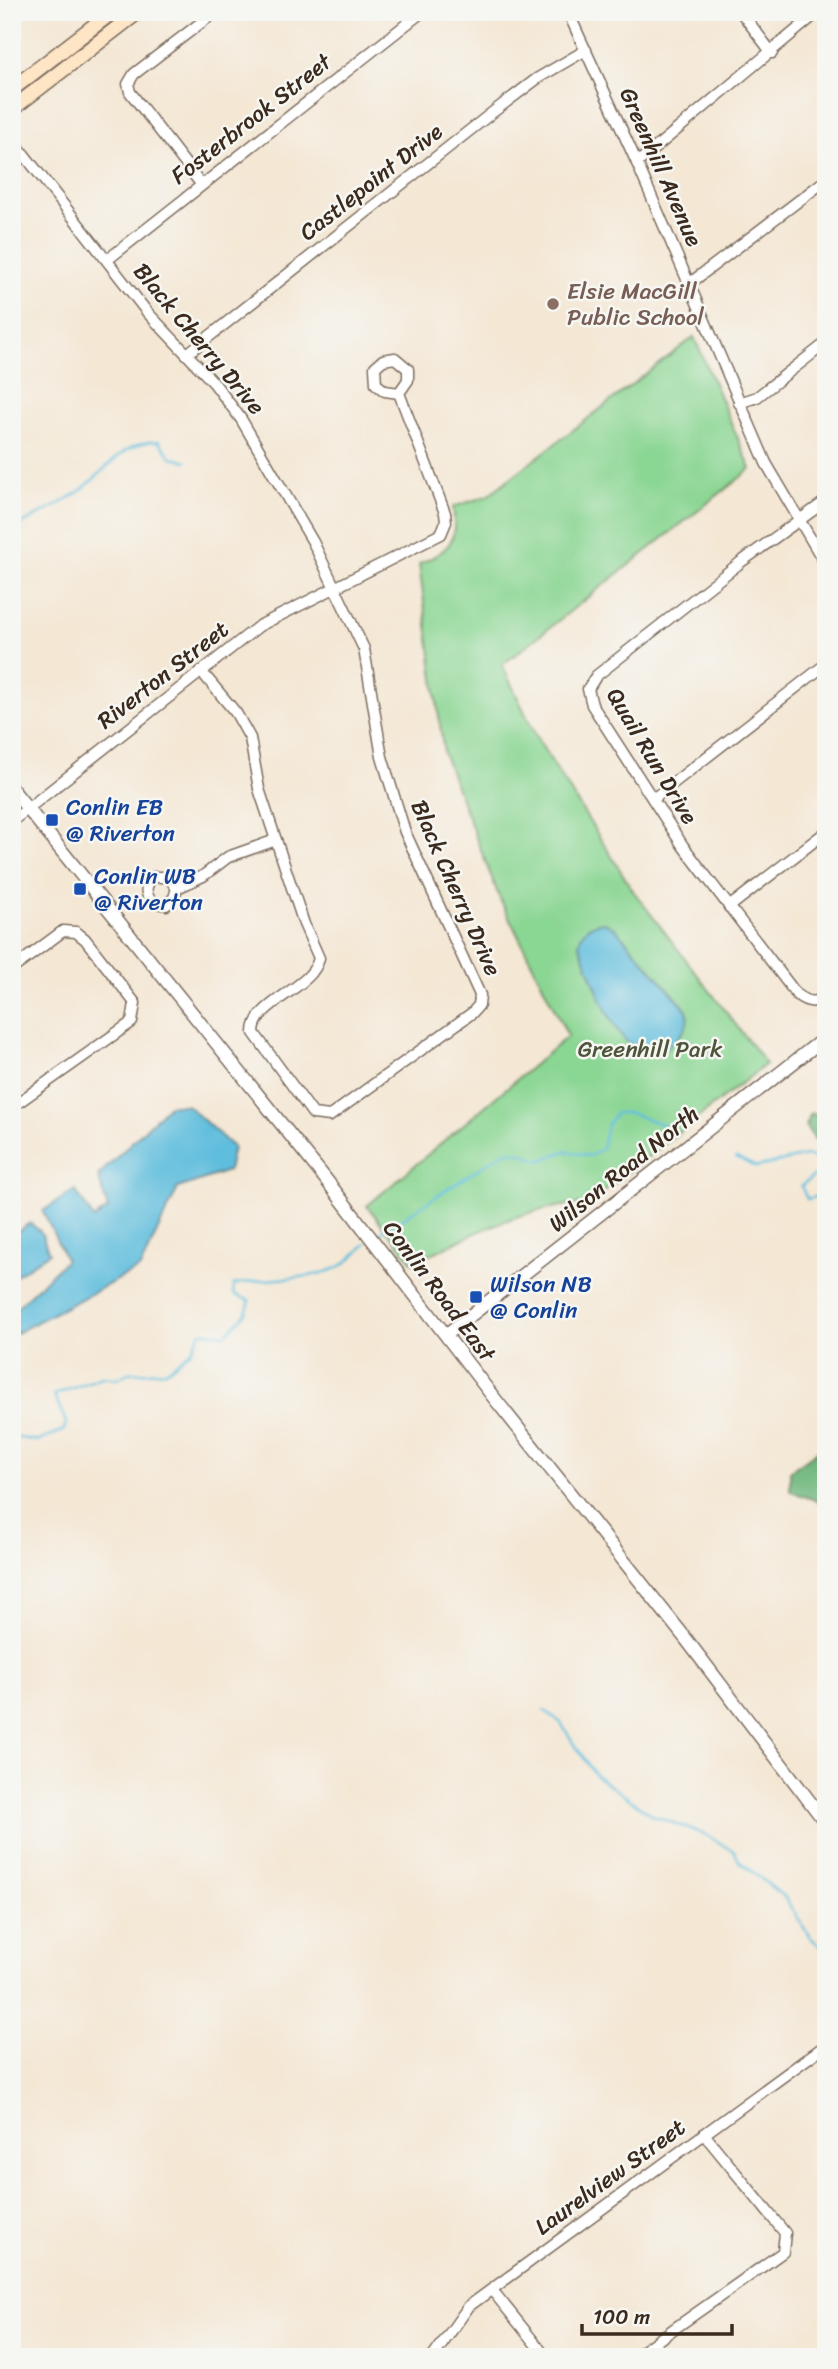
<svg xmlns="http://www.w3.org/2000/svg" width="838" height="2369" viewBox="0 0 838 2369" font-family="Sriracha,sans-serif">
<rect width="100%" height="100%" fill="#f6f6f2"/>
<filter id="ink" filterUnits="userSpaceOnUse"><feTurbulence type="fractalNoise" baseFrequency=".0143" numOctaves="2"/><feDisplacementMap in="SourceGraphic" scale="14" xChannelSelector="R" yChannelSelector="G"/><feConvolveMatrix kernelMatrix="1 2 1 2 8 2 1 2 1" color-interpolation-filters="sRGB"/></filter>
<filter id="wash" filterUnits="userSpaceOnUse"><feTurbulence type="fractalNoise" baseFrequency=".00686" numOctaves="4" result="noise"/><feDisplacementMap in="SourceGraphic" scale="28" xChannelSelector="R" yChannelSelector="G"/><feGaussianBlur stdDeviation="1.57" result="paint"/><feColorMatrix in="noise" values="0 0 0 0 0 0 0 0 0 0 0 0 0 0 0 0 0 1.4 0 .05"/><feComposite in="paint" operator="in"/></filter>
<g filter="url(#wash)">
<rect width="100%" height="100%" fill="#f4e7d4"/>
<path fill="#8ad693" stroke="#628058" stroke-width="2" d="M694 337 751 469 502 665 538 740 634 892 766 1064 588 1204C525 1205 468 1236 413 1263L367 1206 568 1036 500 899 444 755 419 564C450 549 458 543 453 507L487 496Z"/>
<g fill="#6fb77d" stroke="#55704e" stroke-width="2">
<path d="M811 1113C831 1118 826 1137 826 1154L805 1126Z"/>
<path d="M826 1445V1506C814 1497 803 1498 790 1490V1471Z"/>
</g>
<g fill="#5fbddd" stroke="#4d747e" stroke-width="2">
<path d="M604 922 615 928 687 1010C690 1024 684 1033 673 1042 624 1090 593 975 579 944 582 928 590 924 604 922Z"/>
<polygon points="169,1105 187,1105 233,1147 228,1171 178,1188 140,1268 12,1335 12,1312 66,1260 43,1211 75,1190 94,1219 108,1209 98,1176"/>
<polygon points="30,1223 41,1232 49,1253 12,1278 12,1235"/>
</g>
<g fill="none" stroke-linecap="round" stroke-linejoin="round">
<g stroke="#5fbddd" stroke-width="2.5">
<path d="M12 531C32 517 54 508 74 495 104 476 119 441 159 441L172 458 186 461"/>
<polyline points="736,1158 757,1167 806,1156 821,1159 818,1173 801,1186 807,1199 826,1194"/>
<polyline points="380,1233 506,1151 522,1153 539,1161 565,1151 590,1156 602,1149 607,1125 616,1113 630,1113 664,1125"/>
<path d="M12 1437 39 1441 64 1430 66 1422 54 1395 102 1377 117 1379 128 1373 166 1371 191 1351 201 1332 226 1334 246 1313 250 1301 234 1294 233 1285C267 1276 310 1282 341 1266 350 1261 358 1251 366 1244"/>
<polyline points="544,1710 560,1722 595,1775 652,1815 706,1835 734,1851 739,1861 785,1898 810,1937 826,1951"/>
</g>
</g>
</g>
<g filter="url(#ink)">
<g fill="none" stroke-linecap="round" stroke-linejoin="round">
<g stroke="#7c6c5e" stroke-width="13">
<g id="minor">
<polyline points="568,12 637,163 766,463 826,565"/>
<polyline points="741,12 772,53"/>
<path d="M12 139 147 312 214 383 241 419 313 542 364 649 382 757 405 832 480 995 479 1005 472 1013 330 1116 313 1114 254 1033C253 1002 313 989 319 958L304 924 259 789 250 738 236 713 201 671"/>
<polyline points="637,163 818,12"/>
<polyline points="201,184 130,92 128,84 134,74 215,12"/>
<polyline points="107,260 422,12"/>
<polyline points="689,284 826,180"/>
<polyline points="187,354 493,112 538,78 586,50"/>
<polyline points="739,403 757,397 826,343"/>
<path d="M826 501 741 562 596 676 588 689 592 705 683 846 797 995C808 1003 814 1003 826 998"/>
<polyline points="653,799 826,664"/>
<polyline points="12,821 259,626 441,534 446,522 445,513 399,393 408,380 408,369 395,358 383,360 375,367 376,384 385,391 399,393"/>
<path d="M177 888 174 898 166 905 152 902C144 893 145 884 154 877H168L177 888 203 876 228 857 276 840"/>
<polyline points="729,907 826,832"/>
<polyline points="12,969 63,931 76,932 85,939 135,1003 132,1022 12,1107"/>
<polyline points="492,2290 546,2357"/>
<polyline points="433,2357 469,2306 826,2045"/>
<polyline points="634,2357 783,2252 785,2233 704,2134"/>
</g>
</g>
<g stroke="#7c6c5e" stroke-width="15">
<g id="tertiary">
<polyline points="12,789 324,1177 491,1394 686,1639 826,1823"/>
<polyline points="447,1334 826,1037"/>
</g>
</g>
<g stroke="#7c6c5e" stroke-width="17">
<g id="secondary">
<polyline points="12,89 112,12"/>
<polyline points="12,109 138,12"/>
</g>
</g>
<use href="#minor" stroke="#fff" stroke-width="10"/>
<use href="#tertiary" stroke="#fff" stroke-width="12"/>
<use href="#secondary" stroke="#fde5c5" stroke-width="14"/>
</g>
</g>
<circle fill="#8d6e63" stroke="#f6f6f2" stroke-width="2.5" cx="553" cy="304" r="7"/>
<g fill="#1a4fb4" stroke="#f6f6f2" stroke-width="2.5">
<rect x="45" y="813" width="14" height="14" rx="3.5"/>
<rect x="73" y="882" width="14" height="14" rx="3.5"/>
<rect x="469" y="1290" width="14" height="14" rx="3.5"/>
</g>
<g text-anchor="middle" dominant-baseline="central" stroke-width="5" stroke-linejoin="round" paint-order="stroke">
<g font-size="23" fill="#3b2a1e" stroke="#f6f6f2">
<text transform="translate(251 119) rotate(-38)">Fosterbrook Street</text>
<text transform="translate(661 167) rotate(66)">Greenhill Avenue</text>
<text transform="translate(371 182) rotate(-38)">Castlepoint Drive</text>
<text transform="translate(199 339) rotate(50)">Black Cherry Drive</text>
<text transform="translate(163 675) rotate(-38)">Riverton Street</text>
<text transform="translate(652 756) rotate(59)">Quail Run Drive</text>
<text transform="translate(456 888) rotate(66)">Black Cherry Drive</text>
<text transform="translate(624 1169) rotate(-39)">Wilson Road North</text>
<text transform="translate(439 1291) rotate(53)">Conlin Road East</text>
<text transform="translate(610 2177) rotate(-36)">Laurelview Street</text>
</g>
<g font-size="23" fill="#785e54" stroke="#f6f6f2" text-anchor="start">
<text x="567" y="291">Elsie MacGill<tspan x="567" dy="26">Public School</tspan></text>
</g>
<g font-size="23" fill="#164399" stroke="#f6f6f2" text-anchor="start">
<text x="66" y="807">Conlin EB<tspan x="66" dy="26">@ Riverton</tspan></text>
<text x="94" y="876">Conlin WB<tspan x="94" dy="26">@ Riverton</tspan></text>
<text x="490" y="1284">Wilson NB<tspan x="490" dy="26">@ Conlin</tspan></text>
</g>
<g font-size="23" fill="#4f553b" stroke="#f6f6f2">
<text x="650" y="1049">Greenhill Park</text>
</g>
</g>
<rect width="838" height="2369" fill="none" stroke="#f6f6f2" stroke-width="42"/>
<path d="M582 2324v10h150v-10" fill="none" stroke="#3b2a1e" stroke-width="3.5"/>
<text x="593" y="2324" font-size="21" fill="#3b2a1e" stroke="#f6f6f2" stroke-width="5" paint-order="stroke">100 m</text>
</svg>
